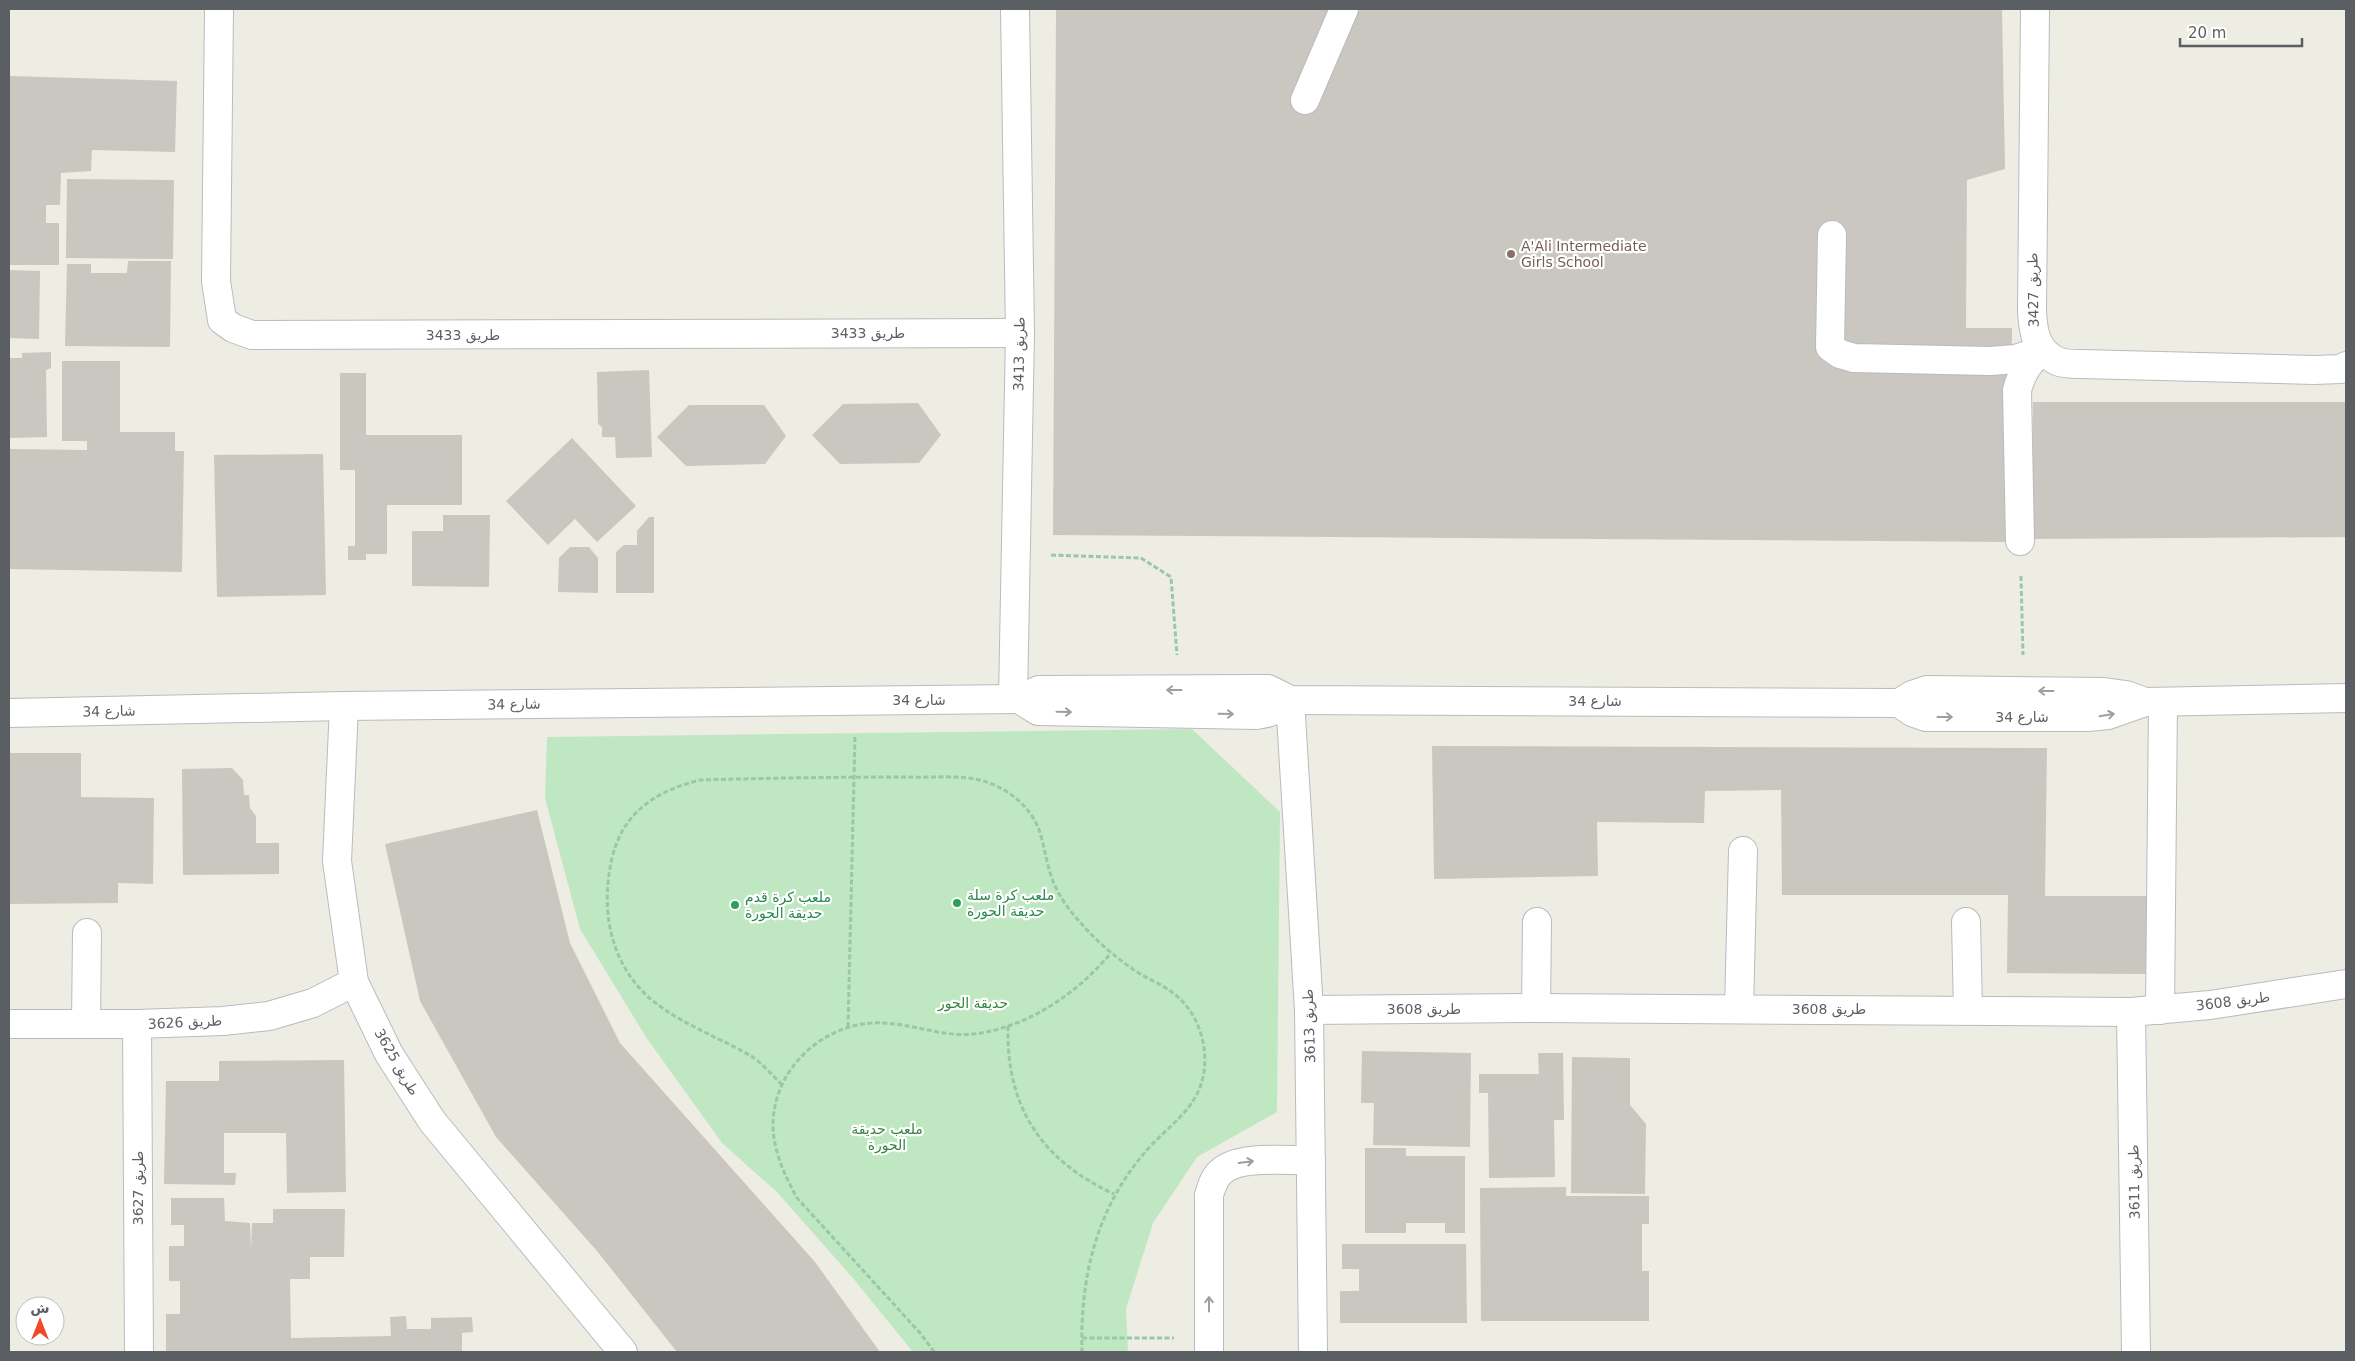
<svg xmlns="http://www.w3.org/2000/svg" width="2355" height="1361" viewBox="0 0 2355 1361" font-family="'DejaVu Sans',Vazirmatn,sans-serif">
<rect width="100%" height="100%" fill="#eeede3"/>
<polygon fill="#bfe7c2" points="1192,729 1280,812 1277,1112 1197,1157 1153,1223 1126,1309 1128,1352 913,1352 852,1277 777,1192 722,1143 646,1037 580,929 545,798 547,737"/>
<g fill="#c9c7c0">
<polygon points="1056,9 2002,9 2005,169 1967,180 1966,328 2012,328 2010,542 1053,535"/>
<polygon points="9,76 177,81 175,152 92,150 91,171 61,173 60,205 46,205 46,223 59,223 59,265 9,265"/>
<polygon points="67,179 174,180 173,259 66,258"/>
<polygon points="128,261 171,261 170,347 65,346 67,264 91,264 91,273 127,273"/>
<polygon points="9,270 40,271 39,339 9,338"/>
<polygon points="51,352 51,368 46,370 47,437 9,438 9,358 22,358 22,353"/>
<polygon points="62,361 120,361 120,432 175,432 175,451 184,451 182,572 9,569 9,449 87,450 87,441 62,441"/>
<polygon points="649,370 652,457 616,458 615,437 602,437 602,427 598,424 597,372"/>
<polygon points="340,373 366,373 366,435 462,435 462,505 387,505 387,554 366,554 366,560 348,560 348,546 355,546 355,470 340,470"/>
<polygon points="2033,402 2346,402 2346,537 2033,539"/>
<polygon points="918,403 941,435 919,463 840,464 812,435 843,404"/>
<polygon points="689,405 764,405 786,436 765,464 686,466 657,437"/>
<polygon points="572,438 636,506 597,542 575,519 548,545 506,501"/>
<polygon points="323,454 326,595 217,597 214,455"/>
<polygon points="443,515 490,515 489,587 412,586 412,531 443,531"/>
<polygon points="649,517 654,517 654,593 616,593 616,552 624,545 637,545 637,531"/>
<polygon points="570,547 589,547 598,558 598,593 558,592 559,558"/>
<polygon points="1432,746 2047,748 2045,896 2147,896 2146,974 2007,973 2008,895 1782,895 1781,790 1705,791 1704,823 1597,822 1598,876 1434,879"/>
<polygon points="9,753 81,753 81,797 154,798 153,884 118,883 118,903 9,904"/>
<polygon points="232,768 243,780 244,795 249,795 250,808 256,816 256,843 279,843 279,874 183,875 182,769"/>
<polygon points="537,810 570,943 620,1043 815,1262 880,1352 677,1352 597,1251 496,1137 420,1001 385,844"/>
<polygon points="1362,1051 1471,1053 1470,1147 1373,1145 1374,1103 1361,1103"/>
<polygon points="1538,1053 1563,1053 1564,1120 1554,1120 1555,1177 1489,1178 1488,1093 1479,1093 1479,1074 1539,1074"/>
<polygon points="1572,1057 1630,1058 1630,1105 1646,1124 1645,1194 1571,1193"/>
<polygon points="344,1060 346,1192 287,1193 286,1133 224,1133 224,1173 236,1173 235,1185 164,1184 166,1081 219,1081 219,1061"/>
<polygon points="1365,1148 1406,1148 1406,1156 1465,1156 1465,1233 1445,1233 1445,1223 1406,1223 1406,1233 1365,1233"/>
<polygon points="1566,1187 1566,1196 1649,1196 1649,1224 1642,1224 1642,1271 1649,1271 1649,1321 1481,1321 1480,1188"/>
<polygon points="171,1198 224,1198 225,1221 250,1223 251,1250 252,1223 273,1223 273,1209 345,1209 344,1257 310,1257 310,1279 290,1279 291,1338 391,1336 390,1317 406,1316 407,1329 431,1329 431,1318 472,1317 473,1332 462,1333 462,1352 166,1352 166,1314 180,1314 180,1281 169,1281 169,1246 184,1246 184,1225 171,1225"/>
<polygon points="1342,1244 1466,1244 1467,1323 1340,1323 1340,1291 1359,1291 1359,1269 1342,1269"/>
</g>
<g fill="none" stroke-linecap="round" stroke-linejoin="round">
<g stroke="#b8bbc0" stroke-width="30">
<g id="minor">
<polyline points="219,9 216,281 222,320 233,328 252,335 1020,333"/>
<path d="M2035 9 2032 311C2033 332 2036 351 2057 361 2063 364 2074 364 2081 364L2314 370 2341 369 2346 366"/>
<polyline points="1305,100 1344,9"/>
<polyline points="1832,235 1830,347 1840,354 1854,358 1990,361 2016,359 2042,350"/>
<path d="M2020 541 2017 390C2022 372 2029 362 2042 350"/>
<polyline points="1013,699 1020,333 1015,9"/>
<path d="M1019 699 1038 711 1256 715C1271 713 1279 710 1290 700"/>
<polyline points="1290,700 1309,1010 1313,1352"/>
<polyline points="1899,703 1912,712 1926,717 2087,717 2108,715 2145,702 2346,698"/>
<polyline points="344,706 337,861 354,982 389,1054 432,1121 623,1352"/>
<polyline points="9,713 344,706 1019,699 1039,690 1255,689 1268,689 1290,700 1899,703 1912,695 1927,690 2104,692 2126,695 2145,702"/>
<polyline points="1966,922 1968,1010"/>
<polyline points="1536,1008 1537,922"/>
<polyline points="1739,1009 1743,851"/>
<polyline points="1309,1010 1536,1008 2131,1012 2210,1005 2346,984"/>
<polyline points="2160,1010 2163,702"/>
<polyline points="2131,1012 2136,1352"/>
<polyline points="9,1024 137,1024 223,1021 269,1016 313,1003 354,982"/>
<polyline points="86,1024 87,933"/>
<polyline points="137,1024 139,1352"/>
<path d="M1209 1352V1195C1212 1186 1214 1177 1222 1171 1240 1155 1288 1161 1311 1160"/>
</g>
</g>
<g stroke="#98c8a9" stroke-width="3" stroke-dasharray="5 2.5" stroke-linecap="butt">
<polyline points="1051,555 1141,558 1171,577 1177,655"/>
<polyline points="2021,576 2023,655"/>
<path d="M1008 1026C1006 1107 1041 1160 1114 1194"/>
<polyline points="848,1027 855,736"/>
<path d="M782 1085C772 1075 762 1063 751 1056 722 1039 689 1027 661 1007 612 973 599 914 612 858 623 812 656 791 700 780 769 778 839 777 908 777 933 778 963 774 987 782 1012 791 1034 810 1041 836 1046 854 1048 872 1056 888 1062 900 1070 911 1079 921 1095 940 1114 956 1134 970 1149 980 1167 986 1180 999 1200 1018 1209 1050 1203 1077 1196 1110 1168 1126 1147 1150 1096 1208 1080 1277 1082 1352"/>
<polyline points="1082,1338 1174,1338"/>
<path d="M934 1352 921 1334 797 1198C785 1176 774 1153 773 1127 772 1072 819 1026 873 1023 910 1021 944 1040 981 1033 1033 1024 1078 992 1111 953"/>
</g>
<use href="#minor" stroke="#fff" stroke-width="28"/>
</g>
<defs><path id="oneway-shaft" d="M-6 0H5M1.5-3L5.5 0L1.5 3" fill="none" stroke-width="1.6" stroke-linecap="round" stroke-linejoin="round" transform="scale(1.25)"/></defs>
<g stroke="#9d9fa2">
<use href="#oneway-shaft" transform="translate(1174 690) rotate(180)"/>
<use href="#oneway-shaft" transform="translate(2046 691) rotate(180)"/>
<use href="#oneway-shaft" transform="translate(1064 712) rotate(1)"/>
<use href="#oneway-shaft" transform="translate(1226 714) rotate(1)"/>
<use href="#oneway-shaft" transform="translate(2107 715) rotate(-9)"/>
<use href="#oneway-shaft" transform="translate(1945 717)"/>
<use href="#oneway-shaft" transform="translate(1246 1162) rotate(-7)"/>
<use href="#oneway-shaft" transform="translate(1209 1304) rotate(-90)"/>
</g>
<circle fill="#8d6e63" stroke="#fff" stroke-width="2" cx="1511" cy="254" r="5"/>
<g fill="#2e9e5b" stroke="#fff" stroke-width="2">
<circle cx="957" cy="903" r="5"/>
<circle cx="735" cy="905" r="5"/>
</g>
<g text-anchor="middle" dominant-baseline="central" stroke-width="4.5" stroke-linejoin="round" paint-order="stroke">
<g font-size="14" fill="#785e54" stroke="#fff" text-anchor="start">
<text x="1521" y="246">A'Ali Intermediate<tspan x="1521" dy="16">Girls School</tspan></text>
</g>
<g font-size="14" fill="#5b5f64" stroke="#fff">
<text transform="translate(2033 290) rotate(-91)">طريق 3427</text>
<text x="868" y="333">طريق 3433</text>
<text x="463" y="335">طريق 3433</text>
<text transform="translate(1019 354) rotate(-89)">طريق 3413</text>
<text x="919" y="700">شارع 34</text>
<text x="1595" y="701">شارع 34</text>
<text transform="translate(514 704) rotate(-1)">شارع 34</text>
<text transform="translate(109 711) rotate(-1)">شارع 34</text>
<text x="2022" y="717">شارع 34</text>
<text transform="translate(2233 1001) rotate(-7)">طريق 3608</text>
<text x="1424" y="1009">طريق 3608</text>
<text x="1829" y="1009">طريق 3608</text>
<text transform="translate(185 1022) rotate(-3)">طريق 3626</text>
<text transform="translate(1309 1026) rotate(-92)">طريق 3613</text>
<text transform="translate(397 1062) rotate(60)">طريق 3625</text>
<text transform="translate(2134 1182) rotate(-91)">طريق 3611</text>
<text transform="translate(138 1188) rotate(-90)">طريق 3627</text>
</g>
<g font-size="14" fill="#27864d" stroke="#fff" text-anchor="start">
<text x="967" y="895">ملعب كرة سلة<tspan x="967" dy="16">حديقة الحورة</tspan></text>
<text x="745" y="897">ملعب كرة قدم<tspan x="745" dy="16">حديقة الحورة</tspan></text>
</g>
<g font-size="14" fill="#32853d" stroke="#fff">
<text x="973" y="1003">حديقة الحور</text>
<text x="887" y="1129">ملعب حديقة<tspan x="887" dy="16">الحورة</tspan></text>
</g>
</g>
<rect width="2355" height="1361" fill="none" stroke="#5b5f64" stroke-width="20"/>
<g transform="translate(40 1321)"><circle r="24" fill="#ffffff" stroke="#bdbfc1"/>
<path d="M0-4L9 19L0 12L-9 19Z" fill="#ee492a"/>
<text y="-8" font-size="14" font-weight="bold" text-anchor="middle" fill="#5b5f64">ش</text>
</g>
<path d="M2180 38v8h122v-8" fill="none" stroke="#5b5f64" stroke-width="2.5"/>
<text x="2188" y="38" font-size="15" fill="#5b5f64" stroke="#ffffff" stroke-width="4" paint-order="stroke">20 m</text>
</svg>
